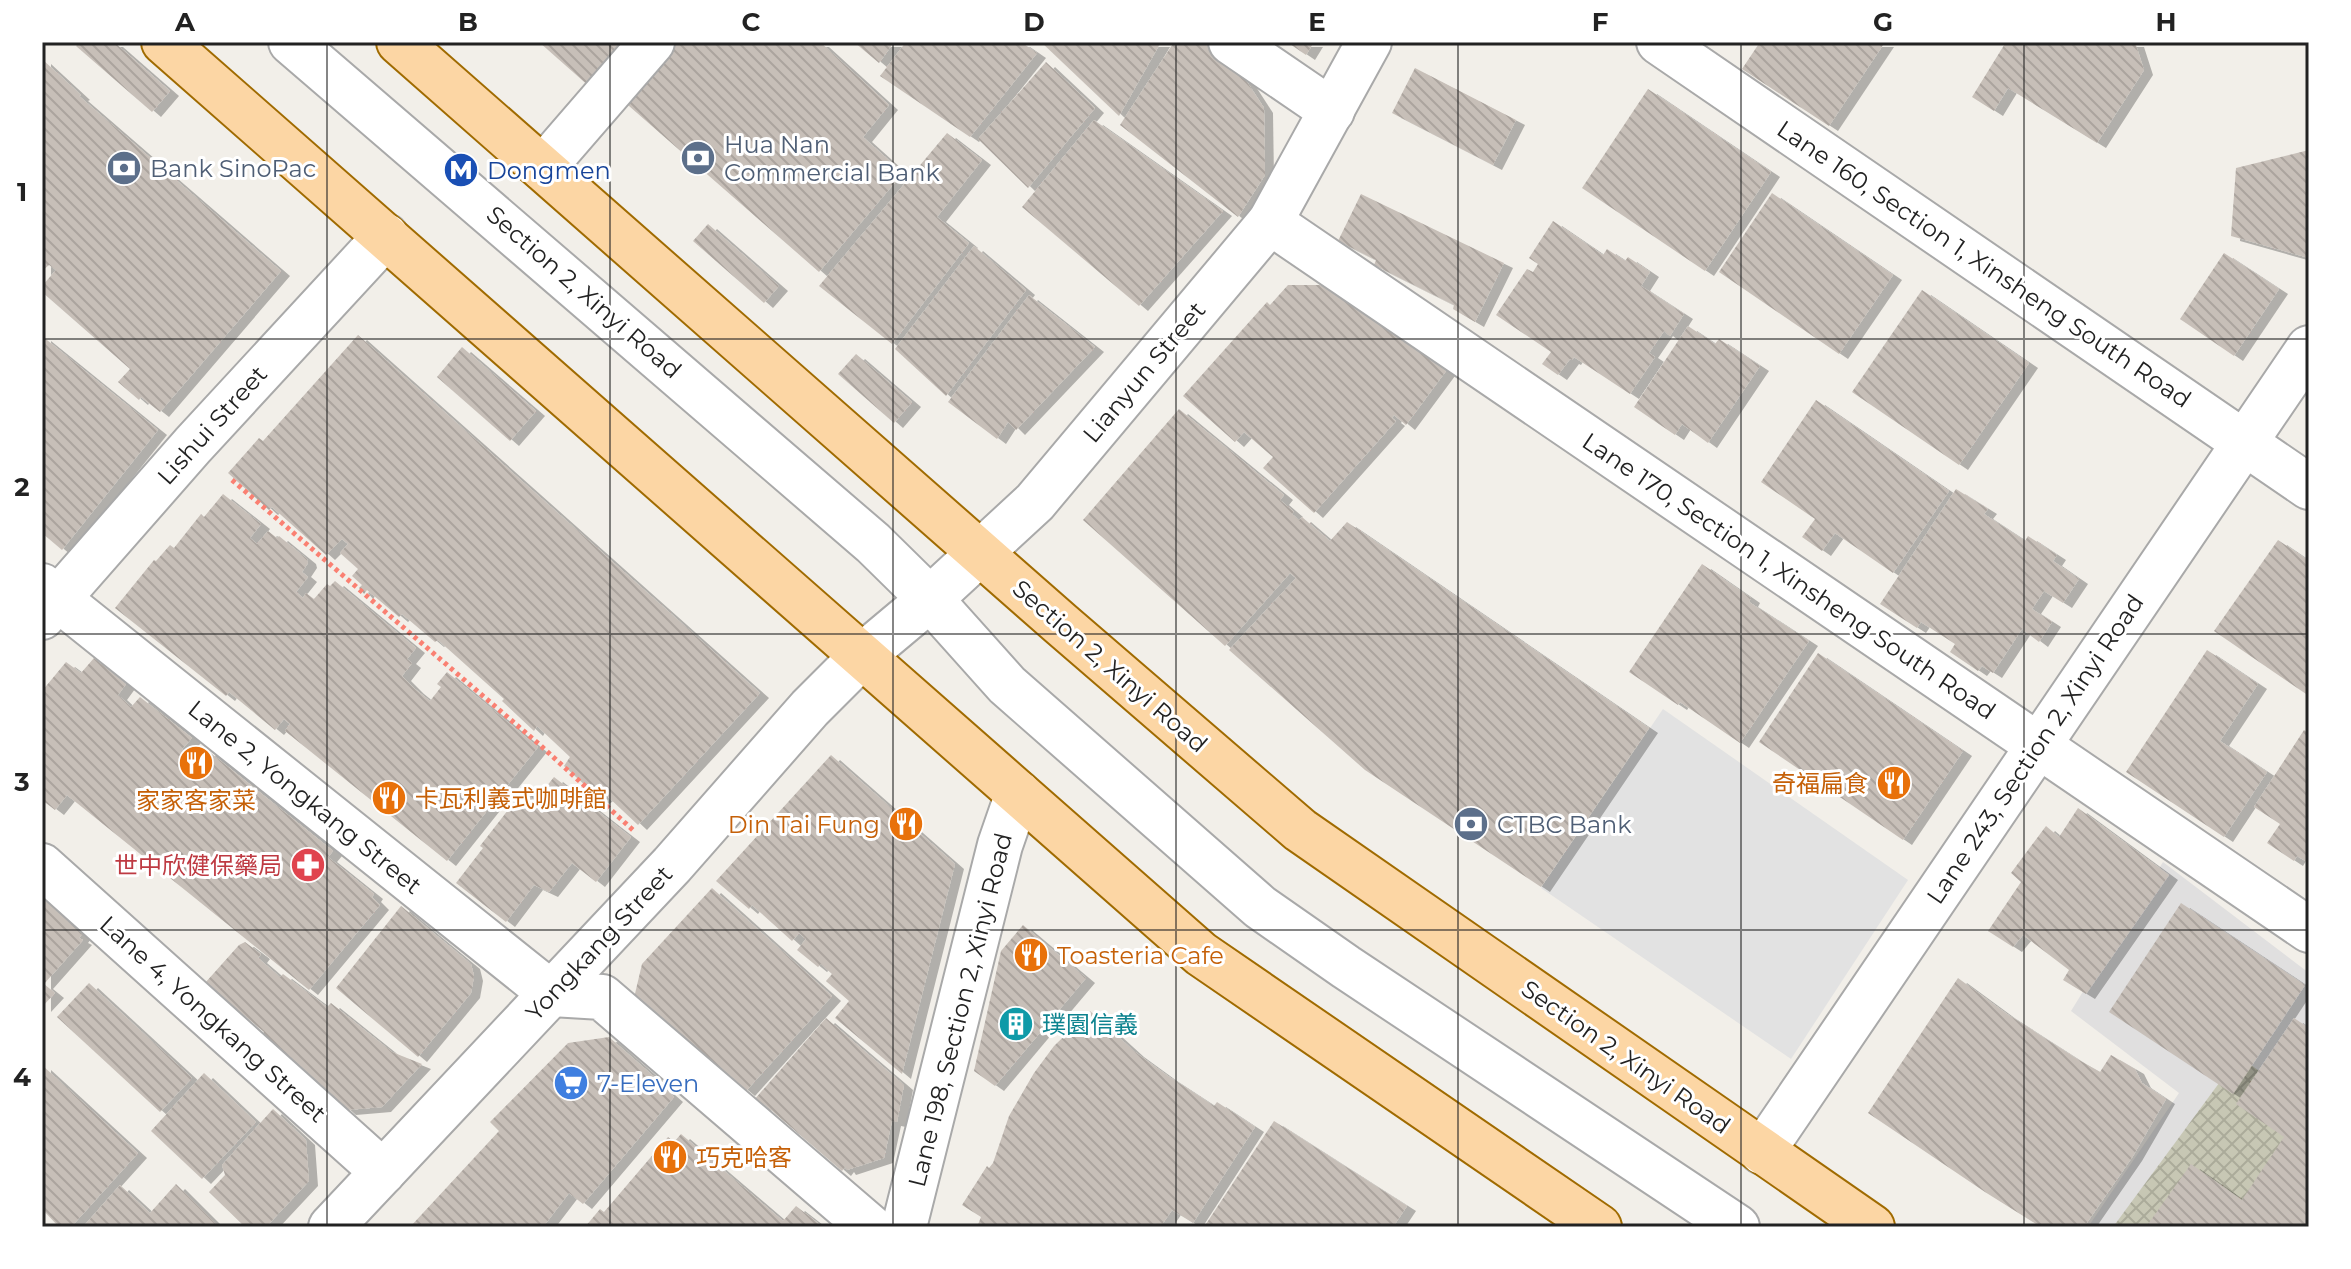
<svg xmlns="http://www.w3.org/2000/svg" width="2351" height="1269" viewBox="0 0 2351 1269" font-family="Montserrat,'Noto Sans TC',sans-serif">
<defs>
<pattern id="construction-cross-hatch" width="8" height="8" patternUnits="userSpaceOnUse" patternTransform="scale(2)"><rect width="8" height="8" fill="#c7c7b4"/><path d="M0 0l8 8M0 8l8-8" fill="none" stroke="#abab9a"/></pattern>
<pattern id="building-back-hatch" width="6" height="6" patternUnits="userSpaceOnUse" patternTransform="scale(2)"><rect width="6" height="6" fill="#c7bfb8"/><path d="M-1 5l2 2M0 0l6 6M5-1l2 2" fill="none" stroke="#aba49e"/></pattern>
<filter id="shadow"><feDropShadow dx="9" dy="5" stdDeviation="0" flood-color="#0004"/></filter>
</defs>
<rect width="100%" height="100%" fill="#f2efe9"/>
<polygon fill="#e0dfdf" points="2163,862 2309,973 2309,1180 2279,1227 2088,1227 2179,1093 2071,1011"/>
<polygon fill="url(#construction-cross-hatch)" points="2239,1056 2309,1108 2249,1227 2113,1227"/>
<polygon fill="#e2e2e2" points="1663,709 1908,880 1791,1059 1541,888"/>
<g fill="url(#building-back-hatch)" filter="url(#shadow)">
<polygon points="80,42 114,42 170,91 152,112 76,46"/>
<polygon points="539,42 631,42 591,88"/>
<polygon points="670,42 820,42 889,105 863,137 903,173 819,272 621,99"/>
<polygon points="854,42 894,42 879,63"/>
<polygon points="906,42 1021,42 1037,53 970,137 880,76"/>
<polygon points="1041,42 1161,42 1119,116"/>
<polygon points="1174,42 1210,42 1227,51 1264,108 1265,175 1238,217 1120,125"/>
<polygon points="1287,42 1314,42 1306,55"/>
<polygon points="1760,42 1885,42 1829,126 1742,69"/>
<polygon points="2006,42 2135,42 2144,70 2097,143 2008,88 1994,111 1972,97"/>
<polygon points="42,59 81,95 79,96 281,271 160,412 141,397 139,400 118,382 130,369 42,292 42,286 56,270 49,265 42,271"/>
<polygon points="1046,62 1095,108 1028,188 978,139"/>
<polygon points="1415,68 1516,120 1493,165 1392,113"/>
<polygon points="1648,89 1771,172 1705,271 1582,188"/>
<polygon points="1094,120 1223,211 1139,306 1022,207"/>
<polygon points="947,133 982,160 937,217 969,243 892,344 819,286"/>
<polygon points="2309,150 2309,258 2231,236 2236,168"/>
<polygon points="1772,193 1893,275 1839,354 1719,272"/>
<polygon points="1361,194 1504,263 1475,322 1453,309 1454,305 1374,265 1376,260 1338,241"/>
<polygon points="1553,221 1603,255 1607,249 1625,261 1628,257 1650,272 1641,286 1684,314 1670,336 1664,331 1649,353 1655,357 1630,394 1574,357 1572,360 1570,359 1558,375 1542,364 1551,352 1496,315 1527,269 1533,272 1538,264 1529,258"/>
<polygon points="708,224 779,286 764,303 693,241"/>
<polygon points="974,246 1026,290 946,396 895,349"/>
<polygon points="2224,253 2279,289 2234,356 2180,319"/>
<polygon points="1288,285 1320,285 1339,295 1446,371 1406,425 1394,415 1392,418 1396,421 1314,513 1263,468 1273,457 1244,432 1235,442 1183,396 1267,302 1270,305"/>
<polygon points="1922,290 2029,363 1959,465 1852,392"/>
<polygon points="1029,295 1095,347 1016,430 1008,422 997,439 948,402"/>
<polygon points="1688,326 1715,344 1719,339 1760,366 1708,443 1682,424 1675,435 1634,407"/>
<polygon points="358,335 760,693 638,825 606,795 600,799 564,766 570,757 537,726 534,731 502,701 504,699 438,640 435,642 402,614 399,617 367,590 364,594 359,588 362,585 352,576 358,569 340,553 348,544 342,539 326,555 272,507 269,510 228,473 259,438 263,441"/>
<polygon points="42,336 158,430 62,550 42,533"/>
<polygon points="462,347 536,411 510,441 437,377"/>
<polygon points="856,354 912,402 894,423 838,374"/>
<polygon points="1816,400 1949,491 1893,573 1835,533 1822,551 1802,537 1815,519 1761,482"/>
<polygon points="1179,409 1284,495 1280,500 1294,512 1292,514 1299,520 1302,517 1330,541 1347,522 1649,728 1541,887 1365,770 1229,650 1296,578 1290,573 1225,646 1083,520"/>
<polygon points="1956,489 1988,509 1984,514 2025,541 2028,536 2057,555 2053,561 2079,579 2063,603 2044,591 2032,609 2052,622 2039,642 2022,629 1993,673 1982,666 1978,671 1950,652 1955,644 1921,622 1917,628 1880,604"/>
<polygon points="223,494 261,524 250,538 257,544 268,531 277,538 279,536 307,559 308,563 302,572 308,577 296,592 303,598 306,593 314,599 327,584 330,586 335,581 416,648 407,659 412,663 402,676 415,689 430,701 441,687 437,684 447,672 538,747 447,861 285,731 290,724 284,719 275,730 229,692 226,696 115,608 154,560 156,561 170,545 174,548 201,514 204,517"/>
<polygon points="2278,540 2309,561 2309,696 2214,631"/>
<polygon points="1702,564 1751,598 1749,602 1809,641 1740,743 1680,702 1678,705 1629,672"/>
<polygon points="2207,650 2258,684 2220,741 2267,772 2224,837 2126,772"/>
<polygon points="1818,653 1963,751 1903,840 1759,742"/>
<polygon points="94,658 126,684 118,695 131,707 140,697 192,738 182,749 197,761 207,750 333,851 328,857 374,894 372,897 380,905 309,990 67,795 55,810 42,800 42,691 66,662 81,673"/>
<polygon points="2304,730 2309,733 2309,863 2297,856 2294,861 2267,843 2280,824 2254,807"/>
<polygon points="831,755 955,864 902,1074 835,1018 849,1001 826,981 832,974 821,964 818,967 797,950 806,939 799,933 792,941 752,905 749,909 716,881"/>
<polygon points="554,777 631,837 596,882 572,863 549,892 534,885 506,922 456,883 483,848 480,846 526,787 538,797"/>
<polygon points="2078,808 2169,875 2086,994 2063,980 2069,970 2023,935 2013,947 1988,931 2021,882 2011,873 2046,826 2059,837"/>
<polygon points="712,888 832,996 746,1091 634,998 642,964"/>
<polygon points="42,897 82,934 79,938 83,940 44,984 55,993 42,1007"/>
<polygon points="2181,903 2305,985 2233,1094 2109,1012"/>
<polygon points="401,906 471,964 474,976 471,993 418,1057 336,988"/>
<polygon points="1023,925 1086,978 995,1086 974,1071 1001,951"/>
<polygon points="245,942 261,954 258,958 280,977 283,974 327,1007 331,1003 392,1052 422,1064 382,1107 347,1110 262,1035 264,1032 205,983 239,945"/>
<polygon points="1958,978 2007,1014 2077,1059 2100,1072 2111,1055 2135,1069 2142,1083 2166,1099 2133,1156 2084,1227 2041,1227 1985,1192 1868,1113"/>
<polygon points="89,983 192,1078 160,1112 57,1017"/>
<polygon points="1090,1011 1135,1052 1168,1076 1214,1106 1217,1102 1255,1127 1193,1223 1172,1210 1161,1226 1155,1223 1152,1227 977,1227 981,1217 962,1205 987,1166 989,1168 993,1163 1009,1116 1034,1073 1054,1046"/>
<polygon points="826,1018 904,1085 897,1122 892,1121 884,1158 847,1170 845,1167 842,1171 764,1104 762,1106 754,1100"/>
<polygon points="2294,1018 2309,1028 2309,1227 2146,1227 2191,1164 2242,1200 2284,1137 2236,1104"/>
<polygon points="609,1037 668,1089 666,1090 674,1097 583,1204 569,1193 543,1227 410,1227 499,1131 490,1122 568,1043"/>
<polygon points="42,1065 138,1153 71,1227 59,1227 42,1209"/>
<polygon points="204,1073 256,1122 202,1179 151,1131"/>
<polygon points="273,1109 306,1140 309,1181 266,1227 245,1227 209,1192 225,1175 222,1165"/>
<polygon points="1274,1121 1407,1206 1393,1227 1204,1227"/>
<polygon points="681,1134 783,1221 796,1206 823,1227 585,1227 600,1209 604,1212 668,1137 674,1142"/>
<polygon points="176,1184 219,1227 83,1227 120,1185 150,1213"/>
</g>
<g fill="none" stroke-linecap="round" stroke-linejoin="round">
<g stroke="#a9a9a9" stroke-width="48">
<g id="minor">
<polyline points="291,42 873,543 930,599 1007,685 1260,907 1346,967 1737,1227"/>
<polyline points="1231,42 1332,111"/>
<polyline points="1659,42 2309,487"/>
<polyline points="543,168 652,42"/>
<polyline points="1270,222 2309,930"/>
<polyline points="42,586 552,994 602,997 870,1227"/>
<polyline points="42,617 193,445 386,236"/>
<polyline points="42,866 383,1172"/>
<polyline points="1762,1152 2309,348"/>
<polyline points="331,1227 672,865 810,708 862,656 930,599 1035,502 1270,222 1369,42"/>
<polyline points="904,1227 1000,845 1018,793"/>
</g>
</g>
<g stroke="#a06b00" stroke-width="48">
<g id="major">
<polyline points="164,42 1201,954 1599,1227"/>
<polyline points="399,42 1061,624 1300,830 1872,1227"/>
</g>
</g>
<polyline stroke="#fa8072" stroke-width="5" stroke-dasharray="4 4" stroke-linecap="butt" points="232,480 540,745 634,831"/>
<use href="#minor" stroke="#fff" stroke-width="44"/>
<use href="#major" stroke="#fcd6a4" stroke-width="44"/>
</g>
<path fill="none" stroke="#222" stroke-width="2" stroke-opacity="0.55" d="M327 42V1227M610 42V1227M893 42V1227M1176 42V1227M1458 42V1227M1741 42V1227M2024 42V1227M42 339H2309M42 634H2309M42 930H2309"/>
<defs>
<g id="bank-disc" transform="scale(1.8)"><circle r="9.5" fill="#5c6f8a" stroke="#fff"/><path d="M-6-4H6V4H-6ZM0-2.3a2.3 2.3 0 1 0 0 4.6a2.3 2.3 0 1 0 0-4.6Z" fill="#fff"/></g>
<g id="metro-disc" transform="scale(1.8)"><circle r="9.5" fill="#1a4fb4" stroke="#fff"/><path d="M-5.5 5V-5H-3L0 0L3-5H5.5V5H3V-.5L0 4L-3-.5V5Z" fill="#fff"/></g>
<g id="restaurant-disc" transform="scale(1.8)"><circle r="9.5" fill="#e8710a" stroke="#fff"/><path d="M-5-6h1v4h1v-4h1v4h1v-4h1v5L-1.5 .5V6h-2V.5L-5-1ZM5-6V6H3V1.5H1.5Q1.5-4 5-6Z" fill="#fff"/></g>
<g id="pharmacy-disc" transform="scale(1.8)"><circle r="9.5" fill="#e0444e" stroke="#fff"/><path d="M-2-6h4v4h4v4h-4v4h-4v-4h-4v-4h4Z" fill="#fff"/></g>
<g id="building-disc" transform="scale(1.8)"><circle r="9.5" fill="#0f9aa8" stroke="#fff"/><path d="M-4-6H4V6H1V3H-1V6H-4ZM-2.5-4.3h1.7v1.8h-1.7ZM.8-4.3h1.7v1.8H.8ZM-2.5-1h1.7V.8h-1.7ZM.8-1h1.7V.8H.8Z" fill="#fff"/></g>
<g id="supermarket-disc" transform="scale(1.8)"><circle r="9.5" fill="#3f7fe0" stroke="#fff"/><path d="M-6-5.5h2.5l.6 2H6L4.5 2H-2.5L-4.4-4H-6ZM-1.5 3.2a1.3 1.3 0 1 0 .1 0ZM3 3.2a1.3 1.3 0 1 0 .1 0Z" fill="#fff"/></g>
</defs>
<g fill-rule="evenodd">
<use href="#bank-disc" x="698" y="158"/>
<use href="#bank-disc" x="124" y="168"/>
<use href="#metro-disc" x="461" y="170"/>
<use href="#restaurant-disc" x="196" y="763"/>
<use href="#restaurant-disc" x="1894" y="783"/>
<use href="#restaurant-disc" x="389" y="798"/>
<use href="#restaurant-disc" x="906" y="824"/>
<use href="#bank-disc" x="1471" y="824"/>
<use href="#pharmacy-disc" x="308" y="865"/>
<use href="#restaurant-disc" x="1031" y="955"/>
<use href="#building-disc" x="1016" y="1024"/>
<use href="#supermarket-disc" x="571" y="1083"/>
<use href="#restaurant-disc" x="670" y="1157"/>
</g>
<g text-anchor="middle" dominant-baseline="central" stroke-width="6" stroke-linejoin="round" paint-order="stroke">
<g font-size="24" fill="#4e5e75" stroke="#fff" text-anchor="start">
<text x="724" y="144">Hua Nan<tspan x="724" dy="28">Commercial Bank</tspan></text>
<text x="150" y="168">Bank SinoPac</text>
<text x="1497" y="824">CTBC Bank</text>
</g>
<g font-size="24" fill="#164399" stroke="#fff" text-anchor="start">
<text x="487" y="170">Dongmen</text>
</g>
<g font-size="24" fill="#222" stroke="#fff">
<text transform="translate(1984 264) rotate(34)">Lane 160, Section 1, Xinsheng South Road</text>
<text transform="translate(584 292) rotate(41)">Section 2, Xinyi Road</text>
<text transform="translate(1144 372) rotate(-50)">Lianyun Street</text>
<text transform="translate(212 425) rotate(-48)">Lishui Street</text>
<text transform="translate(1789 576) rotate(34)">Lane 170, Section 1, Xinsheng South Road</text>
<text transform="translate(1110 666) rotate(41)">Section 2, Xinyi Road</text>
<text transform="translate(2035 749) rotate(-56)">Lane 243, Section 2, Xinyi Road</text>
<text transform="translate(305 797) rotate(39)">Lane 2, Yongkang Street</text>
<text transform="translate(599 943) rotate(-47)">Yongkang Street</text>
<text transform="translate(960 1010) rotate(-76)">Lane 198, Section 2, Xinyi Road</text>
<text transform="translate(213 1019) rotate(42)">Lane 4, Yongkang Street</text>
<text transform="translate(1626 1057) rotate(35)">Section 2, Xinyi Road</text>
</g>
<g font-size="24" fill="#c56008" stroke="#fff" text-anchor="start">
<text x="1868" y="783" text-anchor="end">奇福扁食</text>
<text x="415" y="798">卡瓦利義式咖啡館</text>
<text x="196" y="800" text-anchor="middle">家家客家菜</text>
<text x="880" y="824" text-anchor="end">Din Tai Fung</text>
<text x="1057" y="955">Toasteria Cafe</text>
<text x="696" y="1157">巧克哈客</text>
</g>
<g font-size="24" fill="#be3a42" stroke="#fff" text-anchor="end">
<text x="282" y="865">世中欣健保藥局</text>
</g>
<g font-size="24" fill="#0d838f" stroke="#fff" text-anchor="start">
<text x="1042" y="1024">璞園信義</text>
</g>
<g font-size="24" fill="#366cbe" stroke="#fff" text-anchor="start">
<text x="597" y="1083">7-Eleven</text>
</g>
</g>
<rect width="2351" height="1269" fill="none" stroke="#ffffff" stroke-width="88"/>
<rect x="44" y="44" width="2263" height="1181" fill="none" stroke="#222" stroke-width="3"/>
<g font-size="26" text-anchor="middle" font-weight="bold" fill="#222">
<text x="185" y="31">A</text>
<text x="468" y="31">B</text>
<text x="751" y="31">C</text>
<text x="1034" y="31">D</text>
<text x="1317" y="31">E</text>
<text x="1600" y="31">F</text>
<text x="1883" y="31">G</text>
<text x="2166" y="31">H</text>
<text x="22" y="201">1</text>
<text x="22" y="496">2</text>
<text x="22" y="791">3</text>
<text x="22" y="1086">4</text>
</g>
</svg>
